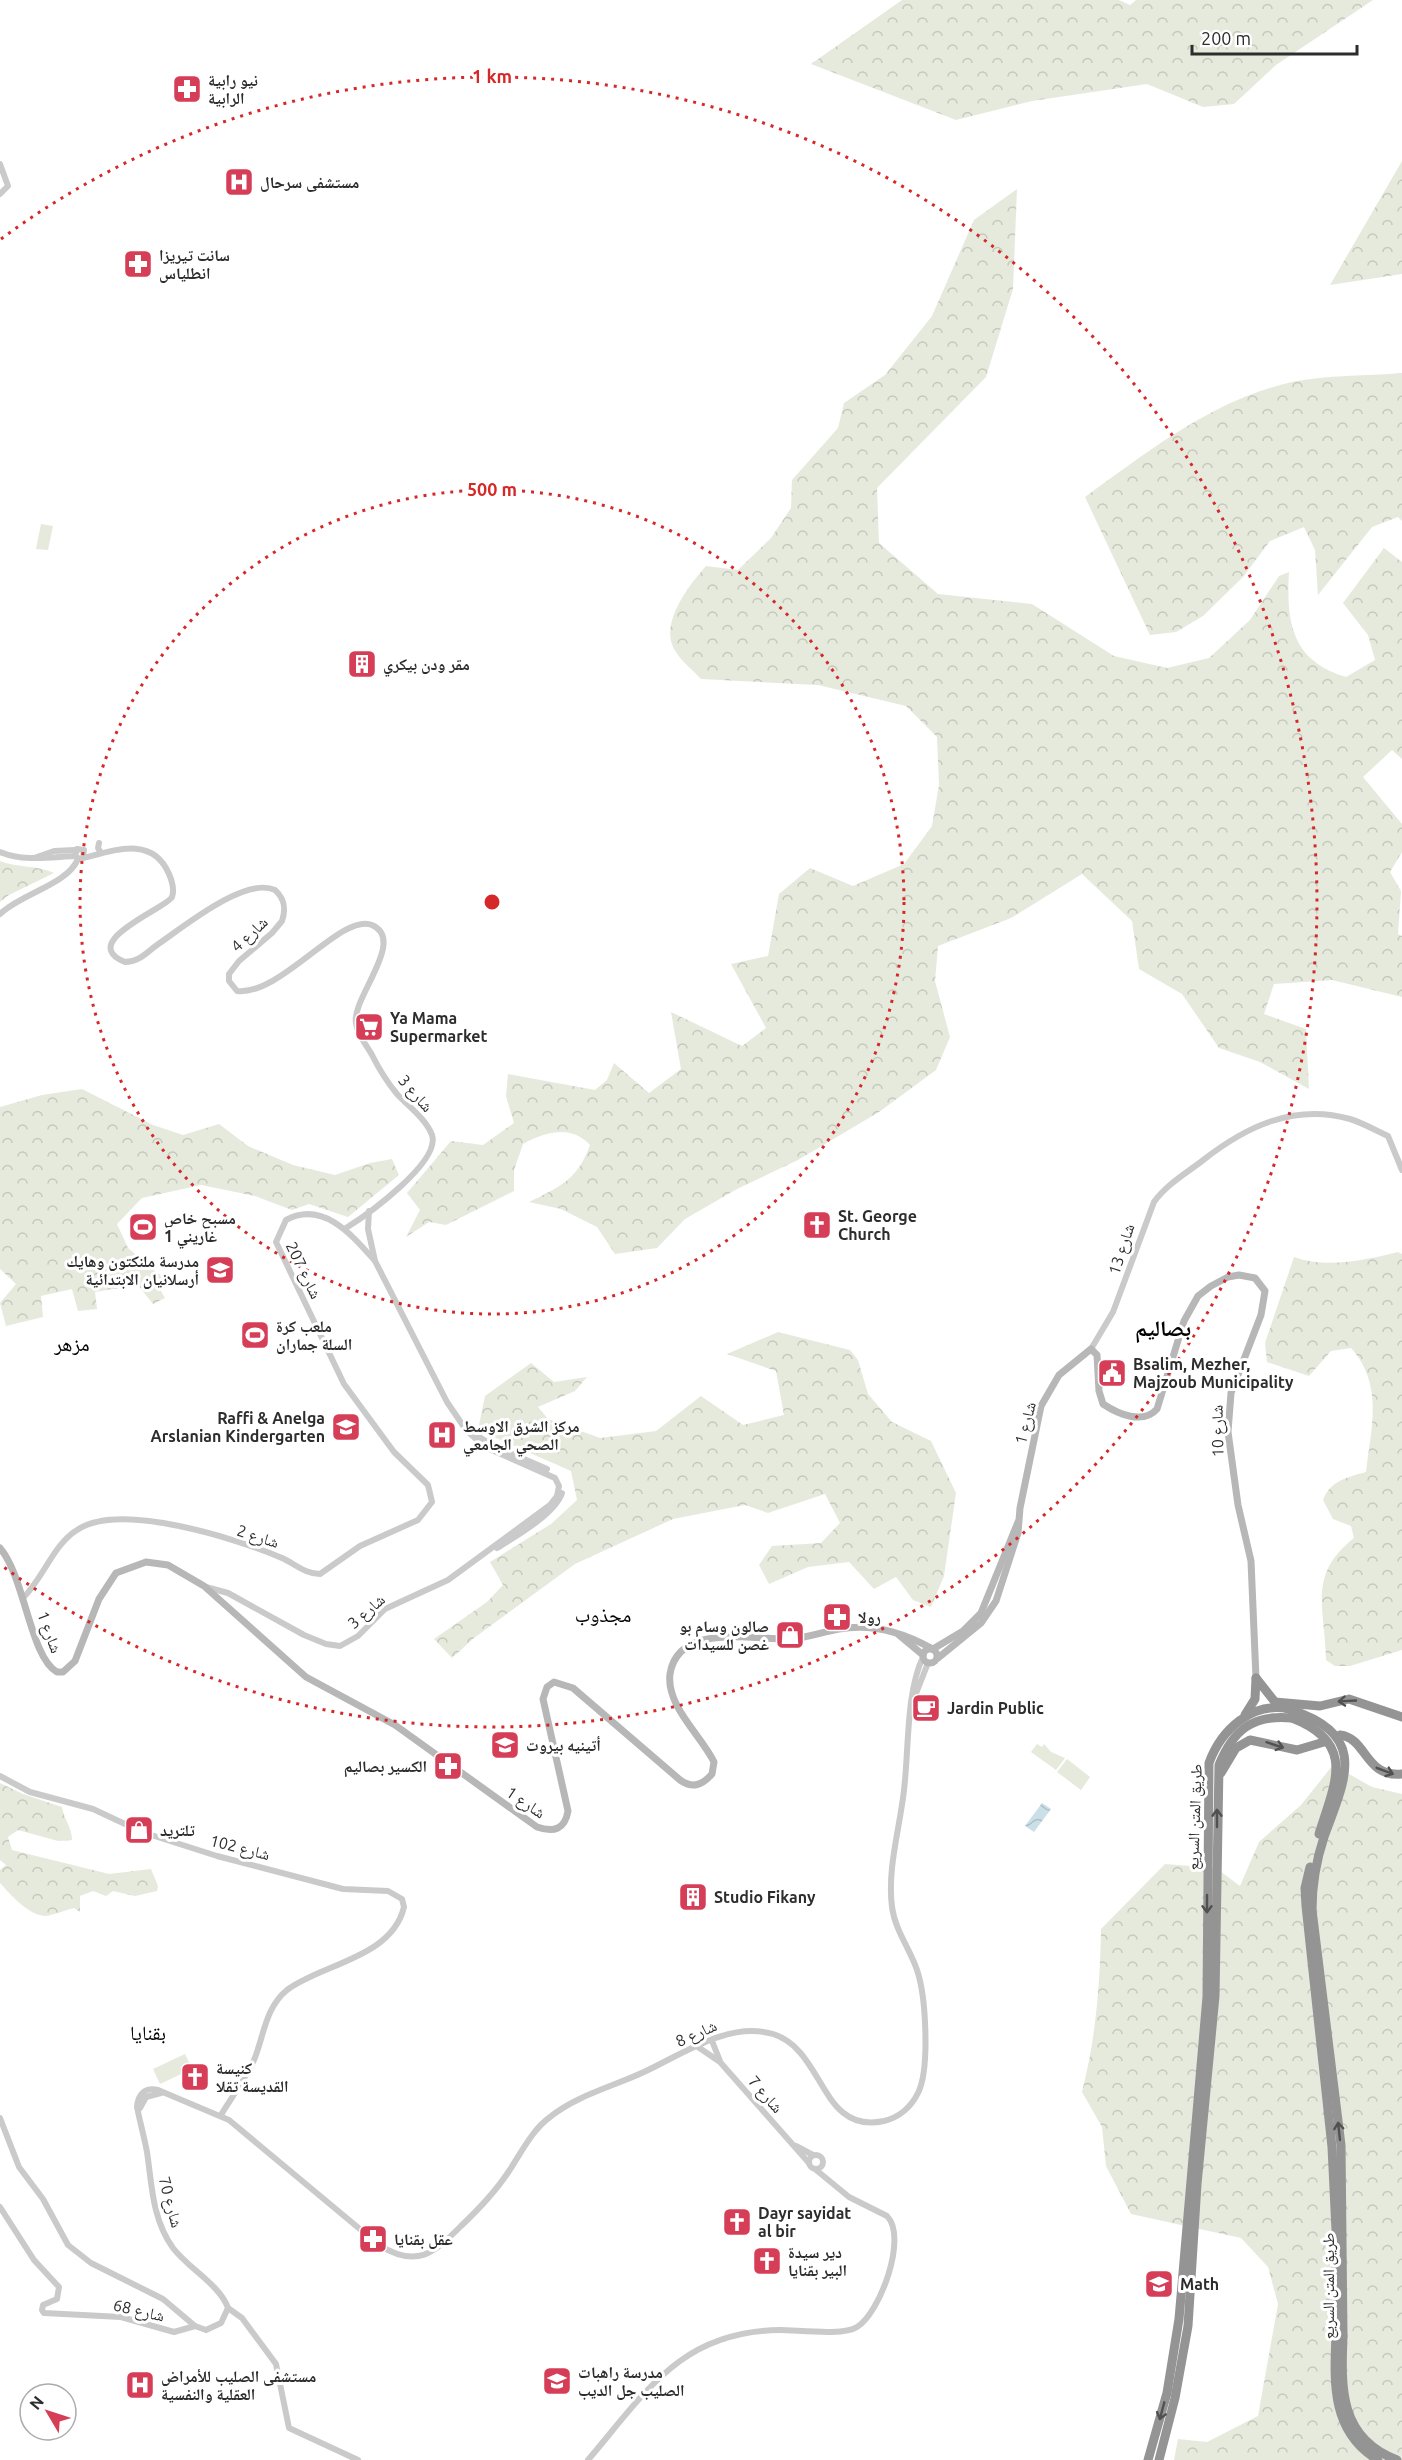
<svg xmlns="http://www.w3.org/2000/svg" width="1402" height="2460" viewBox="0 0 1402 2460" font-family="Ubuntu,'Noto Naskh Arabic',sans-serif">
<defs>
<pattern id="forest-crowns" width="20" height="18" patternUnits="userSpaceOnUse" patternTransform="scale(1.5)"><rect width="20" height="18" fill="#e5eadc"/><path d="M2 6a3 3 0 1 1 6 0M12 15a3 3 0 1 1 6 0" fill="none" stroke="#c5c9bd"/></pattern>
<pattern id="water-waves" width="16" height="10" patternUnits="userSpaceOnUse" patternTransform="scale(1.5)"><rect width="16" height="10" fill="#cadfe8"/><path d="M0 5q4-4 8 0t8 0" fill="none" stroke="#aec0c7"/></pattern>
</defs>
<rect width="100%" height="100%" fill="#fff"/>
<g fill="url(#forest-crowns)">
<polygon points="902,0 1119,0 1130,5 1136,0 1373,0 1276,65 1234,104 1203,107 1147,84 1032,101 956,120 811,64"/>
<polygon points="1402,161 1402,274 1330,285"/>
<path d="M1017 189 1013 289 986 377 877 488 879 543 938 594 1032 604 1114 656 1167 668 1209 658 1250 620 1279 576 1289 572C1286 623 1292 661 1346 677L1375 660 1368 635 1343 603 1384 548 1402 562V759L1392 750 1363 777 1402 824V852L1390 872 1401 891 1398 934 1402 936V997L1332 980 1274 984 1264 1014 1306 1029 1309 1089 1260 1062 1219 1048 1182 994 1139 969 1132 921 1082 874 1011 918 938 946 935 981 950 1037 936 1070 879 1112 798 1160 737 1189 685 1219 657 1248 615 1254 597 1227 561 1209 529 1202C560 1187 578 1179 590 1145 571 1124 545 1132 523 1144L514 1170V1191L446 1225 429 1222 406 1237 420 1210 407 1193 451 1141 483 1145 514 1123 506 1096 508 1074 595 1090 607 1080 614 1063 649 1093 681 1069 671 1012 742 1046 766 1028 731 964 768 956 779 894 810 868 853 886 904 864 932 826 939 785 937 737 906 706 818 685 701 679C693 670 682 662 676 652 657 626 689 585 706 566L738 570 771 538 791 508 792 480 838 428 844 403 885 375 932 316 974 220Z"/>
<path d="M1402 373V521L1398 517 1372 527 1318 595 1315 550 1304 527 1270 541 1243 577 1203 616 1176 632 1150 635 1085 497C1150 450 1213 400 1292 382 1327 375 1366 376 1402 373Z"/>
<path d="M0 861C18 868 37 865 54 873L9 895 0 902Z"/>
<polygon points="82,1089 153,1125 183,1135 219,1124 248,1146 293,1165 335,1175 370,1163 392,1159 399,1175 348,1217 309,1204 292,1210 255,1196 201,1185 142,1198 117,1224 128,1248 161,1276 161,1291 165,1298 153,1304 138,1285 95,1292 97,1309 78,1311 72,1289 41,1296 43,1317 6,1326 0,1303 16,1284 0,1269 0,1107 42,1095"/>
<path d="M1398 1252 1402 1254V1650L1350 1666H1335L1326 1660C1325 1607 1307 1575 1354 1538L1351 1526 1333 1519 1323 1500C1330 1481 1348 1477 1366 1472 1371 1428 1384 1385 1351 1348L1331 1351 1309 1376 1267 1362 1265 1343 1294 1257C1327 1269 1365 1260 1398 1252Z"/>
<polygon points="778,1332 850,1350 858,1360 868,1394 892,1422 931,1441 956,1493 944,1576 931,1607 913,1600 896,1577 874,1589 849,1562 808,1567 769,1584 759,1565 772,1546 821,1543 840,1523 825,1494 768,1513 745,1505 673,1519 575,1564 474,1638 452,1658 434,1639 487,1602 503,1585 490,1562 551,1524 577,1500 571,1471 478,1430 485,1396 531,1363 554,1382 587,1377 575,1391 538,1407 548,1419 600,1438 656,1431 701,1396 743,1425 784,1415 776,1371 727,1354"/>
<path d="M1333 1765 1372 1787 1402 1794V2460H1174L1178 2439 1207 2442 1258 2416 1278 2304 1268 2267 1241 2238 1131 2214 1106 2166 1102 2127 1082 2092C1096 2037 1100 1985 1101 1929L1165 1864 1216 1868 1240 1886 1259 1842 1301 1805Z"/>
<path d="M0 1783 23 1794 62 1807C64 1820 72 1827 72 1840L58 1841 18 1830 8 1837 12 1850 109 1874 151 1869 158 1886 157 1891 135 1896 113 1891 106 1896 93 1891 80 1896V1912L74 1908C65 1910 54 1915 46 1916 29 1916 10 1894 0 1883V1870L6 1865 0 1860Z"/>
</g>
<g fill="#e5eadc">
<polygon points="41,524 53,526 48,550 36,549"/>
<polygon points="1037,1744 1042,1747 1044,1744 1051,1752 1065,1758 1056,1770 1031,1752"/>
<polygon points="1067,1759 1090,1777 1081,1790 1057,1772"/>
<polygon points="185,2054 192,2069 160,2084 153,2069"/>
</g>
<polygon fill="url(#water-waves)" points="1042,1803 1051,1809 1034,1832 1025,1826"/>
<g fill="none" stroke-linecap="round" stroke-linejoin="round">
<g stroke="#cacaca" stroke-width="6">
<polyline points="0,164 8,186 0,194"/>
<polyline points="99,843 98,848 101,853"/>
<path d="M0 852C24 862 51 857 75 856"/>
<polyline points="37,857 54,851 75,850"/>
<path d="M83 858 84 850 77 849 75 856 80 859C112 851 152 834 169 874 172 881 175 889 172 897 167 908 76 942 125 962 139 962 147 952 157 945 182 928 245 876 275 890 285 899 286 909 282 921L272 933 239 961 229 974V981L237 991C281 996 342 912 372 925 407 940 351 999 356 1023 357 1034 367 1046 372 1055 379 1069 387 1082 397 1094 408 1106 426 1119 432 1135 441 1162 367 1215 346 1228"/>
<path d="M0 914C22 893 67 885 78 859"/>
<path d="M1091 1349 1113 1312 1154 1202C1166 1185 1185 1174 1202 1161 1245 1127 1294 1103 1350 1119 1363 1123 1375 1130 1388 1136L1402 1170"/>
<polyline points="473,1433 492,1445 547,1469"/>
<path d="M497 1548C515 1537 555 1514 562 1493"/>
<polyline points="206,1587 228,1593 304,1635 326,1644 340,1646 358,1636 385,1609 448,1580 550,1505 557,1496 559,1486 555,1478 485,1447 466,1430 447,1402 375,1261 368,1229 369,1211"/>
<path d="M23 1598C44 1577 53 1545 77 1530 120 1501 238 1539 282 1558 295 1564 305 1574 320 1574L360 1546 418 1520 432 1502 428 1485 394 1452 344 1384 276 1242 286 1220C323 1200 352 1235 375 1261"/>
<polyline points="915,1696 928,1663"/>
<path d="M0 1776 30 1792 93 1809 142 1832 217 1856 343 1889 388 1891 402 1899 404 1907C392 1958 321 1964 287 1990 265 2008 264 2036 254 2060 245 2079 232 2097 221 2115"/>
<polyline points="712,2041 720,2061"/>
<polyline points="698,2047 720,2062 809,2163"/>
<polyline points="140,2108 146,2097 161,2093"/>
<path d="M0 2118 19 2167 43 2199 68 2245 91 2263 163 2299 195 2326 206 2330 221 2323 228 2308C220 2285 189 2269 173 2248 152 2219 152 2185 147 2152 144 2136 140 2122 137 2107 138 2094 145 2087 158 2090L229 2120 379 2245C417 2269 434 2253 461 2226 479 2209 496 2191 509 2171 521 2153 532 2130 550 2117 577 2095 615 2086 646 2071 684 2053 730 2021 773 2034 825 2050 820 2135 884 2121 900 2117 911 2107 918 2093 930 2069 926 1996 917 1970 910 1949 895 1930 892 1907 887 1869 900 1827 904 1790 909 1749 906 1692 923 1657"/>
<polyline points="796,2146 813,2155"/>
<circle cx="816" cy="2162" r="7"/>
<polyline points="0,2207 34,2260 59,2287 57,2299 43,2305 42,2310 44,2313 121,2317 174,2332 195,2326"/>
<polyline points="228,2308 242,2318 276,2364 289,2428 358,2460"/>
<path d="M588 2460C646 2392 681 2331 780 2330 798 2330 844 2336 857 2327 880 2313 908 2237 887 2216L849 2197 815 2169"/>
</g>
<g stroke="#b7b7b7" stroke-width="7">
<path d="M0 1548C25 1577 30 1657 57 1672H63L75 1661 99 1599 116 1573 146 1562 168 1565 204 1586 306 1677 395 1725 537 1827C554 1833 565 1829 568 1811L543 1699 547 1687 554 1682 573 1688 680 1780C693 1789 702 1785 712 1774L714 1762C701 1735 666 1706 670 1674 678 1622 754 1640 790 1639 807 1638 822 1632 839 1629 871 1623 904 1633 931 1648"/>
<polyline points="899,1635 923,1655"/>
<circle cx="930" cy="1656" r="7"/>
<polyline points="933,1649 963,1631 981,1613 1018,1522"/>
<path d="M938 1658 981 1623 996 1601 1018 1533 1020 1508 1041 1406 1059 1375 1091 1349 1097 1355 1099 1391 1103 1404C1118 1414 1143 1425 1157 1409L1184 1321 1198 1296 1211 1286 1228 1277 1239 1275 1255 1278 1265 1291 1261 1315 1231 1393 1228 1432 1238 1505 1251 1561 1256 1678"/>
</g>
<g stroke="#949494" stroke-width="9">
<polyline points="1256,1678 1275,1702 1320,1706 1349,1699 1402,1717"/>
<polyline points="1245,1715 1255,1699 1256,1678"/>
<path d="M1340 1735C1367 1738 1365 1778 1402 1774"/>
<polyline points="1221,1773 1236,1748 1250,1740 1297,1750 1324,1742"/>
<path d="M1336 2335C1334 2383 1331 2432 1378 2460"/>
<path d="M1343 2336C1341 2388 1339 2438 1397 2460"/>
<path d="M1148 2460 1167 2393 1179 2319 1207 1997 1209 1763C1221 1730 1252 1701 1289 1709"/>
<path d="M1159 2460 1175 2398 1188 2326 1197 2184 1215 1996 1219 1765C1233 1730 1253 1714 1292 1718"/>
</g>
<g stroke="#949494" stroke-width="9">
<path d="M1289 1709C1370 1735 1345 1779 1324 1837 1316 1861 1312 1885 1312 1910L1341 2145 1343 2336"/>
<path d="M1292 1718C1357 1743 1335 1783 1319 1834"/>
<polyline points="1310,1867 1305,1888 1306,1906 1332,2147 1336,2230 1336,2335"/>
</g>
</g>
<defs><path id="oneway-shaft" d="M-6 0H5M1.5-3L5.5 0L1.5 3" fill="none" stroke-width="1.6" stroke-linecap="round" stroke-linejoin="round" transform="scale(1.5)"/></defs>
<g stroke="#515151">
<use href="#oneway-shaft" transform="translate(1347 1701) rotate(177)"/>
<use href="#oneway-shaft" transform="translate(1275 1745) rotate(18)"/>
<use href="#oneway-shaft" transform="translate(1385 1771) rotate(21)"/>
<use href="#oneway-shaft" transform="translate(1217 1818) rotate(-90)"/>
<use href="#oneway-shaft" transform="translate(1207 1904) rotate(90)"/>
<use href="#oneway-shaft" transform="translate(1339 2131) rotate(-96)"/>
<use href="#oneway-shaft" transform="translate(1162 2411) rotate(105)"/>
</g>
<g fill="none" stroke="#d62828" stroke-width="3" stroke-dasharray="3 6">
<circle cx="492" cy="902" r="412"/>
<path d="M1 239A825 825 0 1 1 1 1565"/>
</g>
<defs>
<g id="pharmacy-square" transform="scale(1.5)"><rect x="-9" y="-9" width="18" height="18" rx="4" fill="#d63e58" stroke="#fff"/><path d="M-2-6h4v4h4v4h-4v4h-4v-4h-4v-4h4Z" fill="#fff"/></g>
<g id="hospital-square" transform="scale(1.5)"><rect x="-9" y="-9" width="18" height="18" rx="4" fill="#d63e58" stroke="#fff"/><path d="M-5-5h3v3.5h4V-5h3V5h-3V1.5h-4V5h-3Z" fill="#fff"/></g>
<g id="building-square" transform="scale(1.5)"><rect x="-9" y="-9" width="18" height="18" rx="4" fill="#d63e58" stroke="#fff"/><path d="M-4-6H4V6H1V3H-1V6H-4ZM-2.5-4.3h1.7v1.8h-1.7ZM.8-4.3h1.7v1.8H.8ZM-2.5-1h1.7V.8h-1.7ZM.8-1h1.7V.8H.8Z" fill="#fff"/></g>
<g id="supermarket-square" transform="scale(1.5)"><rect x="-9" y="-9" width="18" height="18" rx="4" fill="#d63e58" stroke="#fff"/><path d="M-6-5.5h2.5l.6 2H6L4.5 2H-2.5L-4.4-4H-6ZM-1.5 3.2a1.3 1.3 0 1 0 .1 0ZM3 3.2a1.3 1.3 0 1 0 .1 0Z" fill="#fff"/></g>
<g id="church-square" transform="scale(1.5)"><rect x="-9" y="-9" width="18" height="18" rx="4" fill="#d63e58" stroke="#fff"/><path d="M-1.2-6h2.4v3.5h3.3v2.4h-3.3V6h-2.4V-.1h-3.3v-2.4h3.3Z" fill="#fff"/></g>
<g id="stadium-square" transform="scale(1.5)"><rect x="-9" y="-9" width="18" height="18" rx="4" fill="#d63e58" stroke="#fff"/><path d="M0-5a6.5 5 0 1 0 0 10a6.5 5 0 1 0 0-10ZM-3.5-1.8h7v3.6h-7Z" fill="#fff"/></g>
<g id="school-square" transform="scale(1.5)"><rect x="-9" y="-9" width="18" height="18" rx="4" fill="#d63e58" stroke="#fff"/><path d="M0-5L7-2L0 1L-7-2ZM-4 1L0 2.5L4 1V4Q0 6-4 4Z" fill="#fff"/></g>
<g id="civic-square" transform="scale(1.5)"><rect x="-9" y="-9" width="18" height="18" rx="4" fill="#d63e58" stroke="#fff"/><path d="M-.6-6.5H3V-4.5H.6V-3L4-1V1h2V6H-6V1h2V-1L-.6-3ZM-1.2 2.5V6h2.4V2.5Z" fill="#fff"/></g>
<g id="shop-square" transform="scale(1.5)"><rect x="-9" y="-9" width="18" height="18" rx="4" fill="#d63e58" stroke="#fff"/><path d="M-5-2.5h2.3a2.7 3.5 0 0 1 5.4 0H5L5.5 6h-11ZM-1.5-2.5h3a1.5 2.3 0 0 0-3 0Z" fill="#fff"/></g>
<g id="cafe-square" transform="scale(1.5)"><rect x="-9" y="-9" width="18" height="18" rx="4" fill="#d63e58" stroke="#fff"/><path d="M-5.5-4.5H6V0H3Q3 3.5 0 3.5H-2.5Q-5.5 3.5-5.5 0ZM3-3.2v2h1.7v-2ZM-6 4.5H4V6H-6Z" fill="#fff"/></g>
</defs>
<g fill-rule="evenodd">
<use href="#pharmacy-square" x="187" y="89"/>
<use href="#hospital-square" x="239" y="182"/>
<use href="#pharmacy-square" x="138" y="264"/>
<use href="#building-square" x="362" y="664"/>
<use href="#supermarket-square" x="369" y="1027"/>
<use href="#church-square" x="817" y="1225"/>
<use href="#stadium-square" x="143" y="1227"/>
<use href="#school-square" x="220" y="1270"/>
<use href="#stadium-square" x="255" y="1335"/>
<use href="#civic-square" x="1112" y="1373"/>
<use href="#school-square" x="346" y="1427"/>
<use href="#hospital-square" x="442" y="1435"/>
<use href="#pharmacy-square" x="837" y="1617"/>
<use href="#shop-square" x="790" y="1635"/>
<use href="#cafe-square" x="926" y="1708"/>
<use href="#school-square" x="505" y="1745"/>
<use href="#pharmacy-square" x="448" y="1766"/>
<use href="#shop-square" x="139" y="1830"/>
<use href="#building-square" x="693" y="1897"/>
<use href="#church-square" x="195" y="2077"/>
<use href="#church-square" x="737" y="2222"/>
<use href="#pharmacy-square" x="373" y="2239"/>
<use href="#church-square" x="767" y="2261"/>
<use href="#school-square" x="1159" y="2284"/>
<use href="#school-square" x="557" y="2381"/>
<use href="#hospital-square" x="140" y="2385"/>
</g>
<g text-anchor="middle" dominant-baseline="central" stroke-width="6" stroke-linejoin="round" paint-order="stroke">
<g font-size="16" font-weight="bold" fill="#2d2d2d" stroke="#fff" text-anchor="start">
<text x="208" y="80">نيو رابية<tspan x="208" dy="18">الرابية</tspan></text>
<text x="260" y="182">مستشفى سرحال</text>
<text x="159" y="255">سانت تيريزا<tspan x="159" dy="18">انطلياس</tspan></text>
<text x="383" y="664">مقر ودن بيكري</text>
<text x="390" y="1018">Ya Mama<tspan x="390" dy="18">Supermarket</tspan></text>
<text x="838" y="1216">St. George<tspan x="838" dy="18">Church</tspan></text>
<text x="164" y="1218">مسبح خاص<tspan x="164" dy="18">غاريني 1</tspan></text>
<text x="199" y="1261" text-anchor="end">مدرسة ملنكتون وهايك<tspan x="199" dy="18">أرسلانيان الابتدائية</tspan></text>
<text x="276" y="1326">ملعب كرة<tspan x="276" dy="18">السلة جماران</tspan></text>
<text x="1133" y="1364">Bsalim, Mezher,<tspan x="1133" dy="18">Majzoub Municipality</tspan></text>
<text x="325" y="1418" text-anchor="end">Raffi &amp; Anelga<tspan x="325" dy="18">Arslanian Kindergarten</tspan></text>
<text x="463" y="1426">مركز الشرق الاوسط<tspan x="463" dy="18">الصحي الجامعي</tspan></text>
<text x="858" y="1617">رولا</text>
<text x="769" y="1626" text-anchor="end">صالون وسام بو<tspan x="769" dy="18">غصن للسيدات</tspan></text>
<text x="947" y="1708">Jardin Public</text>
<text x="526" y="1745">أتينيه بيروت</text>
<text x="427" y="1766" text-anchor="end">الكسير بصاليم</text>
<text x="160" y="1830">تلتريد</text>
<text x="714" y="1897">Studio Fikany</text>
<text x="216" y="2068">كنيسة<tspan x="216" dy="18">القديسة تقلا</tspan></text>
<text x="758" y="2213">Dayr sayidat<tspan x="758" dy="18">al bir</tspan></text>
<text x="394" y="2239">عقل بقنايا</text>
<text x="788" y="2252">دير سيدة<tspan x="788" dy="18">البير بقنايا</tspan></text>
<text x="1180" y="2284">Math</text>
<text x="578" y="2372">مدرسة راهبات<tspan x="578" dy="18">الصليب جل الديب</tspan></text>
<text x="161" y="2376">مستشفى الصليب للأمراض<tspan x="161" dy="18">العقلية والنفسية</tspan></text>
</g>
<g font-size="16" fill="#2d2d2d" stroke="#fff">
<text transform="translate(249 934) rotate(-43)">شارع 4</text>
<text transform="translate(416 1093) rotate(49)">شارع 3</text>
<text transform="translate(1121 1249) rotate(-72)">شارع 13</text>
<text transform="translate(304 1270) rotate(64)">شارع 207</text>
<text transform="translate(1025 1423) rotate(-76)">شارع 1</text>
<text transform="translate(1217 1431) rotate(-91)">شارع 10</text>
<text transform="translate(258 1536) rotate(18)">شارع 2</text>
<text transform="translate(366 1611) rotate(-41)">شارع 3</text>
<text transform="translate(50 1632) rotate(70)">شارع 1</text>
<text transform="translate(526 1802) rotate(34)">شارع 1</text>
<text transform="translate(1194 1817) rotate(-88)">طريق المتن السريع</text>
<text transform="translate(240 1847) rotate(14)">شارع 102</text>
<text transform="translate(696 2033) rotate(-24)">شارع 8</text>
<text transform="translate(766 2094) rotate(49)">شارع 7</text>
<text transform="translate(171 2202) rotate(75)">شارع 70</text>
<text transform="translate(1328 2286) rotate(-90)">طريق المتن السريع</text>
<text transform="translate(139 2310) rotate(13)">شارع 68</text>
</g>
<g font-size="20" fill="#000" stroke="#fff">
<text x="72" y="1343">مزهر</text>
<text x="603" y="1614">مجذوب</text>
<text x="148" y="2032">بقنايا</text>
</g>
<g font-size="22" font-weight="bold" fill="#000" stroke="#fff">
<text x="1163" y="1327">بصاليم</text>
</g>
</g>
<circle cx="492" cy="902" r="9" fill="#d62828" stroke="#fff" stroke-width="3"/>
<g font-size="18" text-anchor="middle" font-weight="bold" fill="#d62828" stroke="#fff" stroke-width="6" stroke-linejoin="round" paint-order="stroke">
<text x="492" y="83">1 km</text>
<text x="492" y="496">500 m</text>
</g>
<g transform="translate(48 2412) rotate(309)"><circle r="28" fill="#ffffff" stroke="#ababab" stroke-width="1.5"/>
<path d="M0-4.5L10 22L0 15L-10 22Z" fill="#d63e58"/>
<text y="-9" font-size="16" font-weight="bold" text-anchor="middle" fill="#2d2d2d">N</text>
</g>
<path d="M1192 45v9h165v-9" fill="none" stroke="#2d2d2d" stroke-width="3"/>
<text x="1201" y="45" font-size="18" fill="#2d2d2d" stroke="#ffffff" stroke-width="4.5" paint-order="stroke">200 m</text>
</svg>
